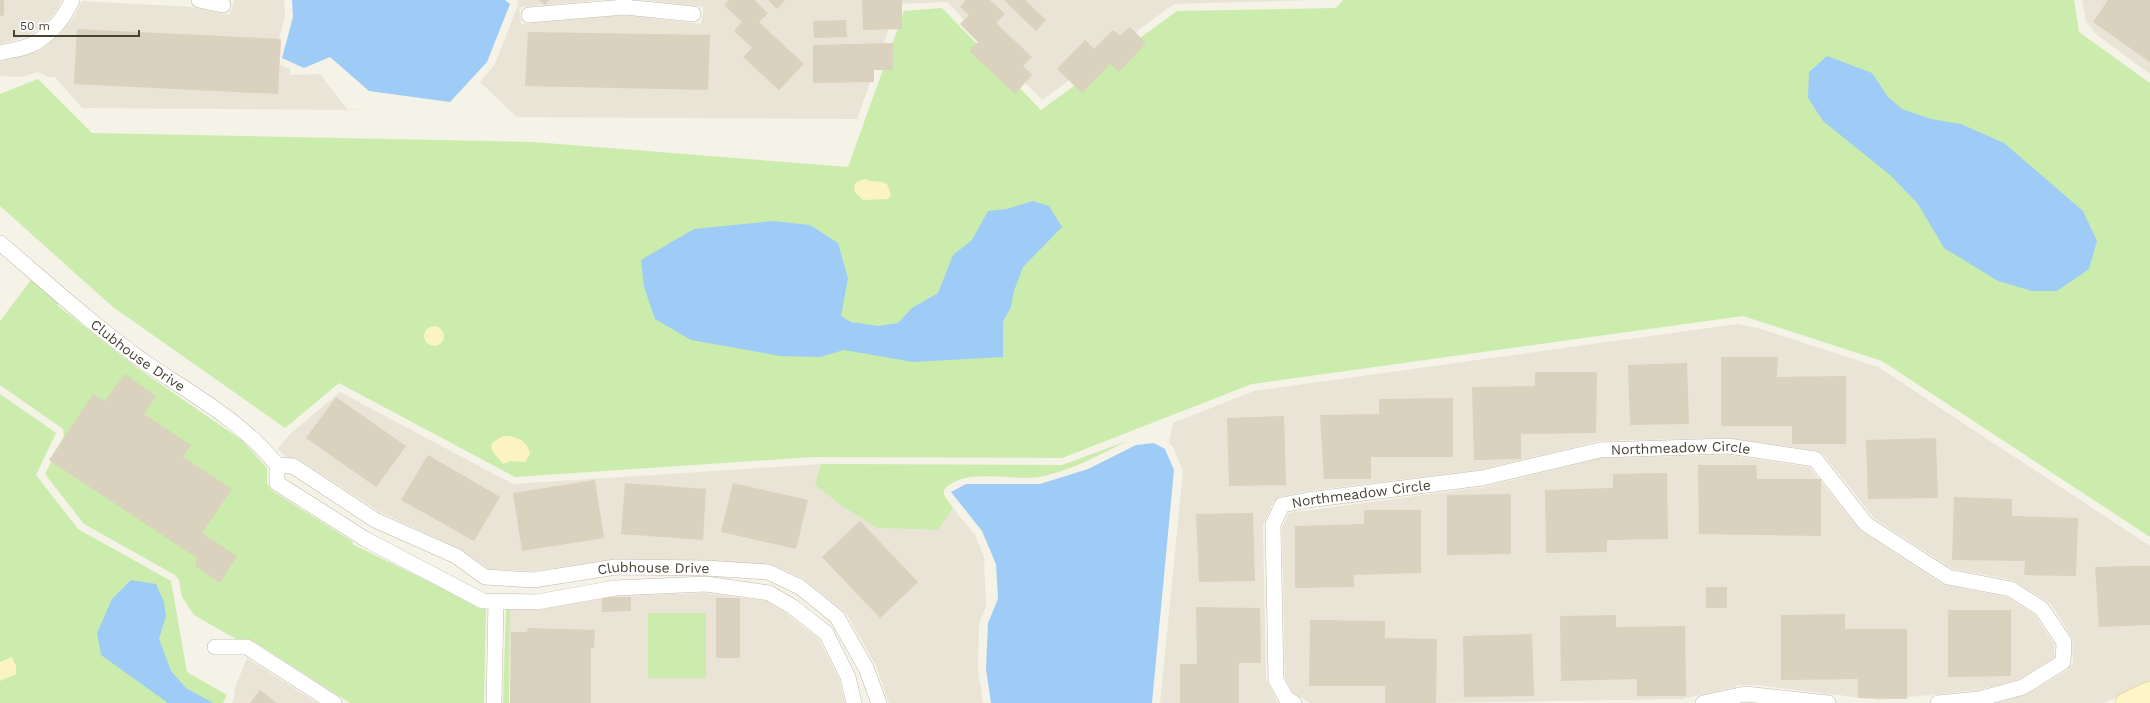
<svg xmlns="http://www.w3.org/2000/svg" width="2150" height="703" viewBox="0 0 2150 703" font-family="'Work Sans',sans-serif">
<rect width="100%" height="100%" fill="#f5f2e7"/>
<g fill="#e9e4d5">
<polygon points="0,0 61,0 58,8 45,24 28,36 0,44"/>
<polygon points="234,0 284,0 285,16 274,58 276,63 290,69 290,75 320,74 347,109 366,110 82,108 55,77 47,77 42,73 37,72 23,77 0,76 0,62 39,51 59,35 74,17 82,1 192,7 230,15"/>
<polygon points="517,0 601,0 519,7 521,24 625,15 701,24 704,7 644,0 1315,0 1174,4 1042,100 947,2 900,4 896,9 857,119 517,117 480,82 495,64 518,5"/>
<polygon points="2082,0 2150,0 2150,74 2097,35 2086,21"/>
<polygon points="1738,324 1758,328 1878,367 2150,546 2150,681 2141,687 2103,703 1997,703 2028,694 2069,669 2073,663 2072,638 2051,604 2013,580 1952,569 1874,518 1823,454 1817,451 1728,438 1599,441 1480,470 1306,491 1279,497 1273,502 1263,526 1266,680 1278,703 1160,703 1183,471 1173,447 1169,443 1173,423 1254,391"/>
<polygon points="340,392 513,484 821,464 815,485 842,506 877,528 938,530 953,508 975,535 984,557 986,607 979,623 978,669 983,703 889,703 875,664 846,613 804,579 773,565 706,560 616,559 532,571 489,569 460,549 380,512 298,459 288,458 277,449 291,433"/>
<polygon points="1728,455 1809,467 1861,531 1942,584 2007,597 2035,615 2054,644 2054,658 2018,680 1978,690 1880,700 1755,685 1736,685 1736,687 1682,699 1429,703 1311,703 1293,693 1285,678 1282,527 1289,513 1483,487 1601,458"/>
<polygon points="705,593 766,601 787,614 818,638 839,679 845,703 510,703 510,610 536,610 616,596"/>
<polygon points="247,658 317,703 232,703 235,695 234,690"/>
</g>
<g fill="#cbecad">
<polygon points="1343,0 2074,0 2079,32 2150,83 2150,537 1882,361 1743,316 1252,384 1062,458 813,457 515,477 339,383 285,428 113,307 0,206 0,94 38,79 92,133 533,142 848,167 904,11 942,8 1041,110 1177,11 1336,8"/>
<polygon points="31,280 61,301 57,305 136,367 243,441 267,468 267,483 271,490 353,542 352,544 444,589 478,608 486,609 484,703 350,703 253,641 236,639 194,615 182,597 179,580 175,575 84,524 45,474 64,436 63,429 0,385 0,321"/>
<polygon points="0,394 56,433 36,475 78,529 171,581 187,672 227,695 223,703 0,703"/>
<path d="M1127 441C1100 455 1068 472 1038 477 1011 481 963 467 944 490V495L953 508 938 530 877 528 842 506 815 485 821 464 1062 465Z"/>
<polygon points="506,609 510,610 509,703 503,703"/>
<rect x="648" y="613" width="58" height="65"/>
</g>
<g fill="#fbf3c0">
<path d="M865 179C873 183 880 180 887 184L891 195 888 199 863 200 855 192 854 186 856 182Z"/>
<circle cx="434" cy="336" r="10"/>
<path d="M503 436C515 435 528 441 530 454L525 462 510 461 503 464 493 452 491 446 493 442Z"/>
<polygon points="12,657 16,666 16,674 0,681 0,662"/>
</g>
<g fill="#9fccf6">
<polygon points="292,0 505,0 510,4 487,62 450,102 369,91 330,57 304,68 282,58 293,17"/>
<polygon points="1827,56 1872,73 1888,97 1902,109 1931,119 1961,124 2004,143 2083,211 2097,241 2089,269 2057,291 2032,291 1998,281 1944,248 1918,204 1890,175 1823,121 1808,98 1809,72"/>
<polygon points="1033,201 1049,206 1062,227 1023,267 1014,291 1011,307 1003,322 1003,357 913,362 844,350 820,357 780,356 691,340 655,319 644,287 641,260 694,229 773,221 810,225 838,243 848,278 841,316 851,322 878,326 898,323 912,308 938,293 953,255 972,240 988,211 1007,209"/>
<polygon points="1154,443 1165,449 1174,470 1152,703 991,703 986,669 988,623 998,599 996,564 982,531 951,492 966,484 1040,484 1088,469 1136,445"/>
<polygon points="131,580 156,584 164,602 166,616 159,639 171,671 186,688 213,703 168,703 101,655 97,633 112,599"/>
</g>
<g fill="#dad1be">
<polygon points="0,0 4,0 4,15 0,16"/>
<polygon points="539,0 549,0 545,5"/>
<polygon points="729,0 754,0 768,13 759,22 804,64 779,90 743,57 752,48 734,31 742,22 724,5"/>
<polygon points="768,0 785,0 777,9"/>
<polygon points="862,0 902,0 902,29 863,30"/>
<polygon points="966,0 990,0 1005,14 996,23 1032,57 1023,66 1032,75 1015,94 969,51 978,42 960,24 969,15 960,7"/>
<polygon points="1004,0 1025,0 1046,20 1036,31"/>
<polygon points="2108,0 2150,0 2150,62 2093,22"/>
<polygon points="846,20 847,37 814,38 813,21"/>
<polygon points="1130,27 1146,43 1119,72 1110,64 1082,93 1057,69 1085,40 1094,49 1113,30 1120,36"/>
<polygon points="77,29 281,39 278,94 74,84"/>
<polygon points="528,32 710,35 708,90 525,86"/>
<polygon points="893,43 893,70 874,70 874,82 813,83 813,45"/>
<polygon points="1721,357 1778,357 1777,377 1846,376 1846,444 1792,444 1792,426 1721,426"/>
<polygon points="1687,363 1689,424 1630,425 1628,365"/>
<polygon points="1535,372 1597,372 1596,433 1521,434 1521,459 1474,460 1472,387 1535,386"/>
<polygon points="125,374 156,396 144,414 191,445 183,457 232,489 203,531 205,535 237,556 220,583 195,566 197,558 49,460 93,394 105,401"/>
<polygon points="336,397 406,446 376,487 306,438"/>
<polygon points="1453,398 1453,457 1371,457 1371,479 1324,479 1320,415 1379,414 1379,399"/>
<polygon points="1284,416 1286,485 1229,486 1227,418"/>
<polygon points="1936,438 1938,498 1868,499 1866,440"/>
<polygon points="428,455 500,497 474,541 401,500"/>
<polygon points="1698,465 1756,465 1757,479 1821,479 1821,536 1699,534"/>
<polygon points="1667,473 1668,539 1607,540 1607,552 1546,553 1545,490 1613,488 1613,474"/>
<polygon points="595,480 604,538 522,551 513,493"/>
<polygon points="625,483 706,489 703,540 621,534"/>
<polygon points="733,483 808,500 796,549 721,532"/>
<polygon points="1511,494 1511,554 1447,555 1447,495"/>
<polygon points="1954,497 2012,499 2012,516 2078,518 2076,576 2024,575 2025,561 1952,560"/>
<polygon points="1364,510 1421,510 1421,573 1354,575 1354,587 1295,588 1295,526 1364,524"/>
<polygon points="1253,513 1255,581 1199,582 1196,514"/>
<polygon points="860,521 918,582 880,618 822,557"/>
<polygon points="2128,566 2150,566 2150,625 2099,627 2095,567"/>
<rect x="1706" y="587" width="21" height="21"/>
<polygon points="602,597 631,597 631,611 602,612"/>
<rect x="716" y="598" width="24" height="60"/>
<polygon points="1196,607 1260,608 1261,663 1239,663 1239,703 1180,703 1180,664 1197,664"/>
<polygon points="1948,610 2011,610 2011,676 1948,677"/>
<polygon points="1845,614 1845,629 1907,629 1907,699 1858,698 1858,679 1781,680 1781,615"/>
<polygon points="1616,615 1616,627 1685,626 1686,696 1637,696 1637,679 1561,681 1560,616"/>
<polygon points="1310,620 1385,621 1385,638 1437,639 1436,703 1385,703 1385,686 1309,686"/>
<polygon points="528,628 595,630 594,648 591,648 591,703 510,703 511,632 527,632"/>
<polygon points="1532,634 1534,696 1464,697 1463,636"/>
<polygon points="260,690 277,703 250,703"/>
</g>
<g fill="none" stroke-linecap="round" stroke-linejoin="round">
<g stroke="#c1baa9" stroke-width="16">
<g id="street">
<polyline points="199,0 223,5"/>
<polyline points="624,0 625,7 693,14"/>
<polyline points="529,15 625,7"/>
<path d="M0 53C10 50 24 49 33 44 50 35 65 17 72 0"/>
<path id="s1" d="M0 243C47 283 93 325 143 361 190 393 241 420 277 465V483L365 539 483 601 537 602 615 588 706 584 769 593 793 607 826 633 848 677 854 703"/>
<path id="s2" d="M277 465 293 466 375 520 456 556 485 577 533 580 616 567 706 568 768 572 800 587 837 617 866 668 879 703"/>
<polyline points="215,647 247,647 334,703"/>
<polyline points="494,703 496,601"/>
<path id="s3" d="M1294 703 1286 698 1276 680 1273 525 1282 505 1308 500 1482 478 1600 450 1728 446 1815 459 1866 524 1948 577 2011 589 2042 609 2064 642 2063 662 2023 687 1979 699 1938 703"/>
<polyline points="1703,703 1745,694 1828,703"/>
</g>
</g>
<g stroke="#d8cb93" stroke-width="22">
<polyline id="secondary" points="2126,703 2150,692"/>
</g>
<use href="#street" stroke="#fff" stroke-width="15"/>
<use href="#secondary" stroke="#fff6c7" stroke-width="21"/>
</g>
<g text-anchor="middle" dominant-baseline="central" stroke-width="4" stroke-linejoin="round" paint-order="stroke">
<g font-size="14" fill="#484235" stroke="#fff">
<text stroke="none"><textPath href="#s1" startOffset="178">Clubhouse Drive</textPath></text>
<text stroke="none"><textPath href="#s3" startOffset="611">Northmeadow Circle</textPath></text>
<text stroke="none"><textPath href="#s3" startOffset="287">Northmeadow Circle</textPath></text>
<text stroke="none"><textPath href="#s2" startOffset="408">Clubhouse Drive</textPath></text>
</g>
</g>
<path d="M14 30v6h125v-6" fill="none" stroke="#484235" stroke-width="2"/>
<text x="20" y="30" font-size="12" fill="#484235" stroke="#ffffff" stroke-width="3" paint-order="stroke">50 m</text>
</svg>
